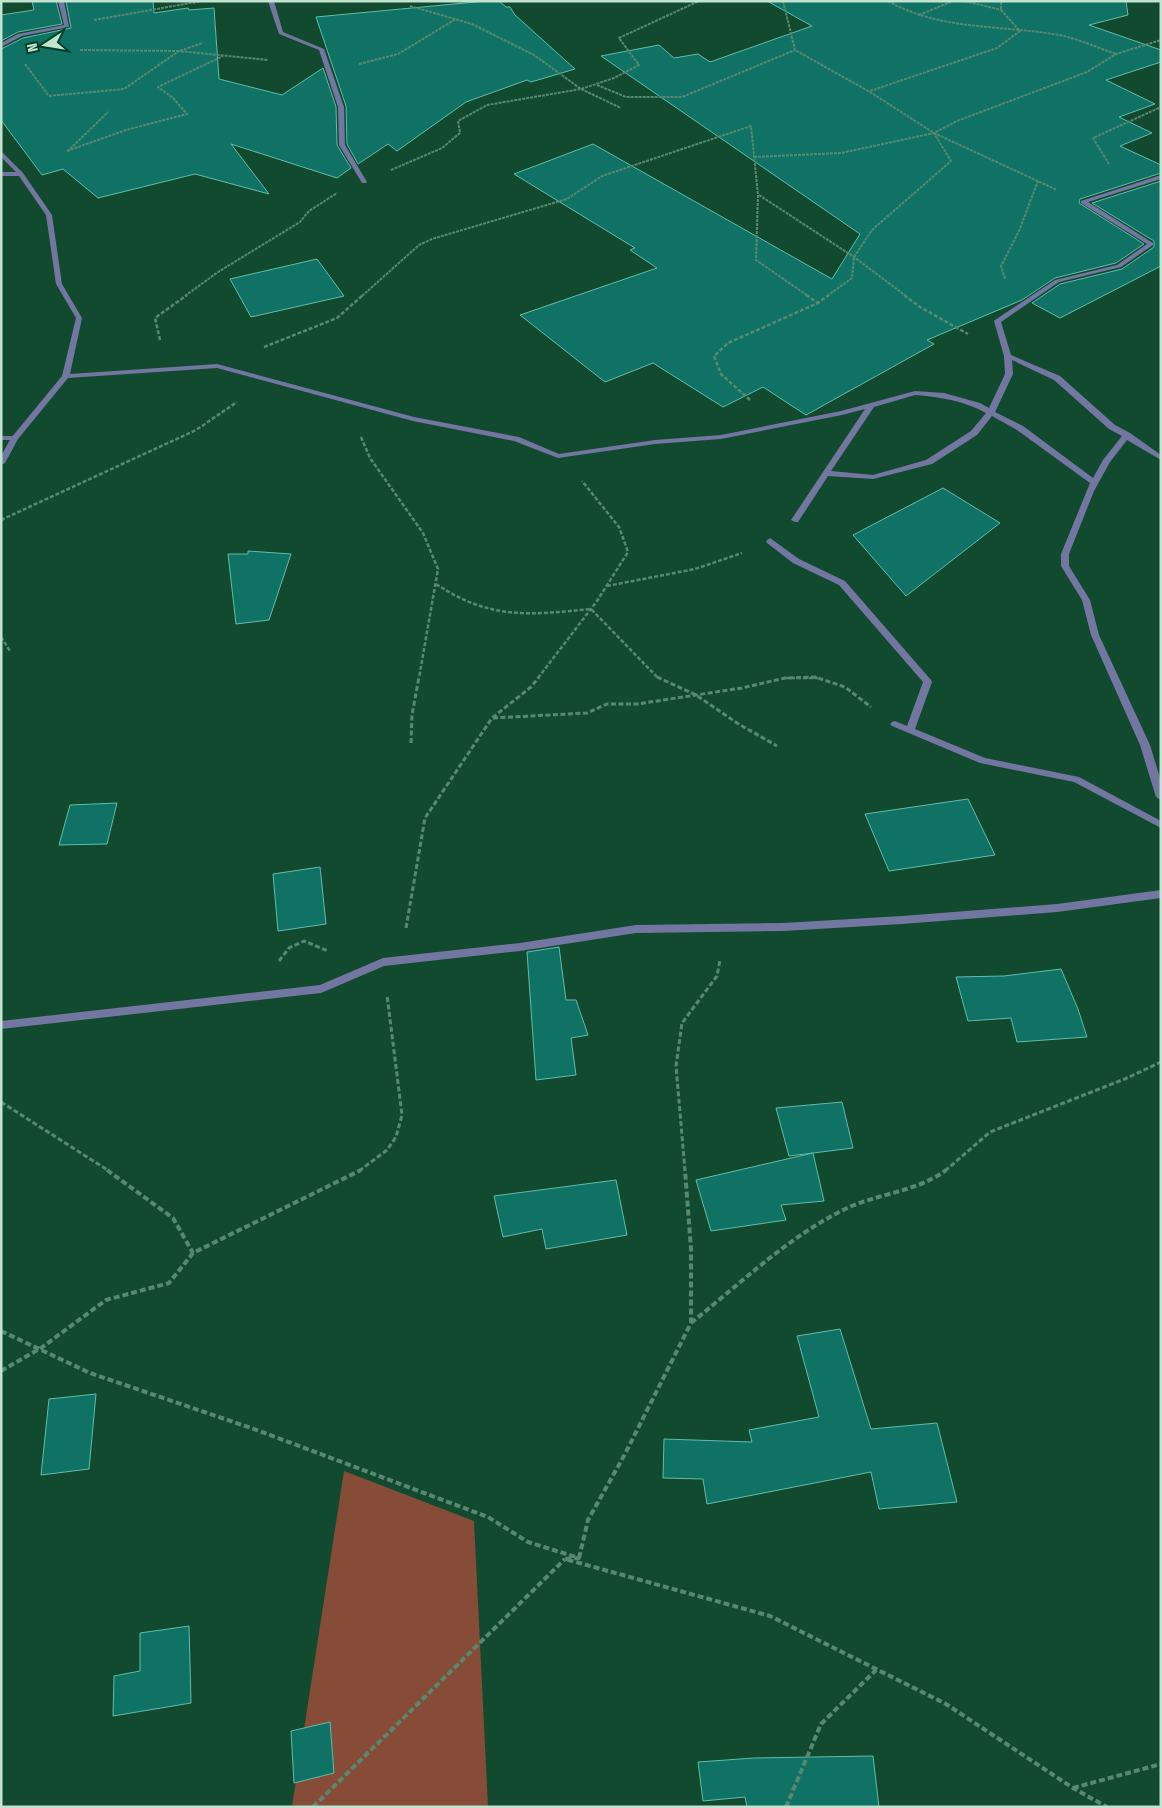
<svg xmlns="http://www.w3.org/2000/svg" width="1162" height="1808" viewBox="0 0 1162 1808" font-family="'Fira Sans Condensed',sans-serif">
<rect width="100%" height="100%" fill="#124a30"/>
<polygon fill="#864c38" points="344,1471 474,1521 488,1807 292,1807"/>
<g fill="#0f7264" stroke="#63bcab">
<polygon points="32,1 56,1 62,24 18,32 1,41 1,15 34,10"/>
<polygon points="66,1 153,1 154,13 188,8 189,10 214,8 219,79 282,95 323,68 336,107 337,145 351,168 337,178 231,144 269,194 195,174 98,198 63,169 42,175 1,120 1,49 23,38 71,28"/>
<polygon points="486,1 499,1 506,7 510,7 515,15 575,69 531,82 527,80 466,102 397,151 388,144 358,164 347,144 346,106 316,17"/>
<polygon points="767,1 1126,1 1128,15 1089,25 1161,50 1161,62 1106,80 1155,104 1119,117 1152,133 1120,146 1161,165 1161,173 1080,199 1079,203 1144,244 1116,263 1055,278 1022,300 927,340 934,344 806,415 763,387 723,407 653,363 605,382 520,315 657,268 630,250 635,248 514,174 593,144 832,279 860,234 601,56 659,45 674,58 698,54 710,62 812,26"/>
<polygon points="1161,181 1161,266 1060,318 1032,303 1060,284 1122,269 1154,247 1154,241 1092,203"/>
<polygon points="317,259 344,296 251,317 230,279"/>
<polygon points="943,488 1000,523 906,596 853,535"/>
<polygon points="248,551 291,554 269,620 236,624 228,554 248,554"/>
<polygon points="968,799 995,855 889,871 865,814"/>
<polygon points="117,803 107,844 59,845 70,805"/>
<polygon points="320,867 326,924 278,931 273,874"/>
<polygon points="559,947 566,1000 576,1000 588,1035 571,1038 576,1075 536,1080 527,952"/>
<polygon points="1061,969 1078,1009 1087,1037 1017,1042 1011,1018 968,1021 956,977 1004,976"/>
<polygon points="842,1102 853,1148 789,1156 776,1108"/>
<polygon points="813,1153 824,1201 781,1205 786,1220 711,1231 696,1180"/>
<polygon points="616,1180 627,1235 546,1249 542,1229 503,1237 494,1196"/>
<polygon points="840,1329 871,1429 937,1423 957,1502 879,1509 871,1472 707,1504 703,1479 663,1478 664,1439 752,1442 749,1430 819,1417 797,1336"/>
<polygon points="96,1394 89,1469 41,1475 49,1399"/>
<polygon points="189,1626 191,1703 113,1716 114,1676 140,1671 140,1633"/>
<polygon points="330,1722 334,1773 294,1783 291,1731"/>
<polygon points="873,1756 879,1807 747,1807 745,1797 703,1801 698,1762 754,1758"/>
</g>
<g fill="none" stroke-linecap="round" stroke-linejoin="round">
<g stroke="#598871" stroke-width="2" stroke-dasharray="3 1" stroke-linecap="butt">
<polyline points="783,1 795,50 870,92 934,133 1057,190"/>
<path d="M888 1C939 30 997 25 1053 34 1075 37 1095 47 1116 54"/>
<polyline points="965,1 1001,10"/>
<polyline points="410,6 472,24 534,55 581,89 621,108"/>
<polyline points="919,15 953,1"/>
<polyline points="94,20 202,1"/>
<polyline points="80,50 179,51 203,43"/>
<polyline points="25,64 49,96 124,89 179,51 268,60"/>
<polyline points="359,64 398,54 456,19"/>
<polyline points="597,85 626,97 682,97 795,50"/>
<polyline points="870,91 997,48 1020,31 1001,10 1001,1"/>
<polyline points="70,149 108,112"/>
<polyline points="67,151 126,130 187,114 173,98 158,87 223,56"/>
<polyline points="754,157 841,153 934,133"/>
<polyline points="1109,164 1093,138 1161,107"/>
<polyline points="391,170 442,148 460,133 458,121 487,105 581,89 614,78 639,65 619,38 699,1"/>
<polyline points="759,195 854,257 906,296"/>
<polyline points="1005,279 1001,266 1019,231 1038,181"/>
<polyline points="185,296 218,272 300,222 309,211 337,193"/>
<polyline points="362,296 419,245 432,239 567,199 602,176 751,126 758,195 756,260 808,296"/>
<polyline points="827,296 852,278 854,257 872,230 951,161 934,133 957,121 1087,72 1116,54 1161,40"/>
</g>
<g stroke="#598871" stroke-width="2.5" stroke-dasharray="4 2" stroke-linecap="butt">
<polyline points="806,295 818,303"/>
<polyline points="904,295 920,307 968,334"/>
<polyline points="160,340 155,318 187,295"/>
<polyline points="264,347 337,318 363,295"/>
<polyline points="750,400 721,374 714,356 728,343 818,303 829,295"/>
<polyline points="361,437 370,458 423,533 438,569 419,678"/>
<polyline points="1,520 196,430 237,402"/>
<path d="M436 584C490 620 529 615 591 609L658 678"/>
<polyline points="607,586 695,569 742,553"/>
<polyline points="1,637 10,651"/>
<polyline points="538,678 597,601 628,552 619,527 582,481"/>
<polyline points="785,678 818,678"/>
</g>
<g stroke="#598871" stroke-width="3" stroke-dasharray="5 2.5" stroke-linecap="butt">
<polyline points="657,677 696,695 737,723 777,746"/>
<polyline points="493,718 587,713 607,704 637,704 742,688 785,678 815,677 845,687 871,707"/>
<polyline points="411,743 412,715 419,677"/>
<polyline points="406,928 425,818 492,718 531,687 539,677"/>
<polyline points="279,961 289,948 304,941 328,951"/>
<polyline points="1,1102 109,1171"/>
<polyline points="359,1171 387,1150 396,1137 402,1115 387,995"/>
<polyline points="685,1171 676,1066 682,1023 717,976 720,960"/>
<polyline points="945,1171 990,1132 1127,1078 1161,1062"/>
</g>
<g stroke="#598871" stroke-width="4" stroke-dasharray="6 3" stroke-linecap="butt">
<polyline points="107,1170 173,1218 193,1253"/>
<path d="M691 1323C741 1283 789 1236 847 1208 877 1194 919 1191 946 1170"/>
<polyline points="1,1331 90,1373 254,1429 488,1517 528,1542 579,1558 565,1559 770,1616 946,1704 1073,1788 1107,1807"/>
<polyline points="1,1371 41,1348 106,1300 169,1283 193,1253 361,1170"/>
<polyline points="579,1558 588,1520 625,1454 691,1323 691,1249 685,1170"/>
<polyline points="1073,1788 1161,1764"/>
<polyline points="313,1807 565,1559"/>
<polyline points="786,1807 821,1724 876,1670"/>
</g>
<polygon fill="#7276a1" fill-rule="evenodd" points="1,436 15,436 19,438 15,440 1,440"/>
<g fill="#7276a1" fill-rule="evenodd">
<polygon points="58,1 64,1 69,27 22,36 1,47 1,43 18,34 64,25"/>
<polygon points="268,1 274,1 283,32 324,49 344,107 345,145 367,182 366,183 362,183 339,145 338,107 319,50 279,34"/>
<path d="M1 151 23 173 52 215 62 284 82 318 70 374 217 364 414 417 519 437 559 454 655 440 721 435 841 411 915 391 944 393 980 403 989 408 1005 374 1004 356 994 321 995 320 1055 280 1117 265 1147 244 1081 203V201L1161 175V179L1088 202 1153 243V245L1121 267 1059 282 1001 322 1011 355 1060 376 1115 425 1130 433 1161 455V460L1127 440 1110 462 1094 491 1069 554V566L1090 600 1099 635 1150 745 1161 781V800L1156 797 1140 745 1091 635 1082 600 1061 566V554L1090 483 1017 430 992 416 977 435 932 464 873 479 828 476 798 522H795L791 520 865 409 842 415 721 439 655 444 558 458 514 441 413 421 217 368 68 378 18 439 5 463 1 465V456L11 438 62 376 76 318 56 284 46 215 19 176H1V172H16L1 157ZM1012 360 1054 380 1109 429 1122 436 1103 460 1093 478 1023 426 995 412 1013 374ZM915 395C941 397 964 401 986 413L971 431 926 460 873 475 831 471 874 407Z"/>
<polygon points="770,538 799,559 845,581 931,680 932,682 915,729 985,758 1079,777 1161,821 1161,828 1074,782 980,763 892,726 890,724 892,722 895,721 907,726 923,682 839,585 793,563 767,543 766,541"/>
<polygon points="1161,890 1161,898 1057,912 902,924 783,931 636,933 520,951 384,966 321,993 1,1029 1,1021 320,985 383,958 520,943 636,925 783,923 902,916 1057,904"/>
</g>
</g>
<rect width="1162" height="1808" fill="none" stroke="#c1e3cf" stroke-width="5"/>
<g transform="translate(45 45) rotate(258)" stroke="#023f26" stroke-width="4" paint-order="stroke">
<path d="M0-4L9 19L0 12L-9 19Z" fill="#c1e3cf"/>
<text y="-8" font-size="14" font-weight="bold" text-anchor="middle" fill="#c1e3cf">N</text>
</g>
</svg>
